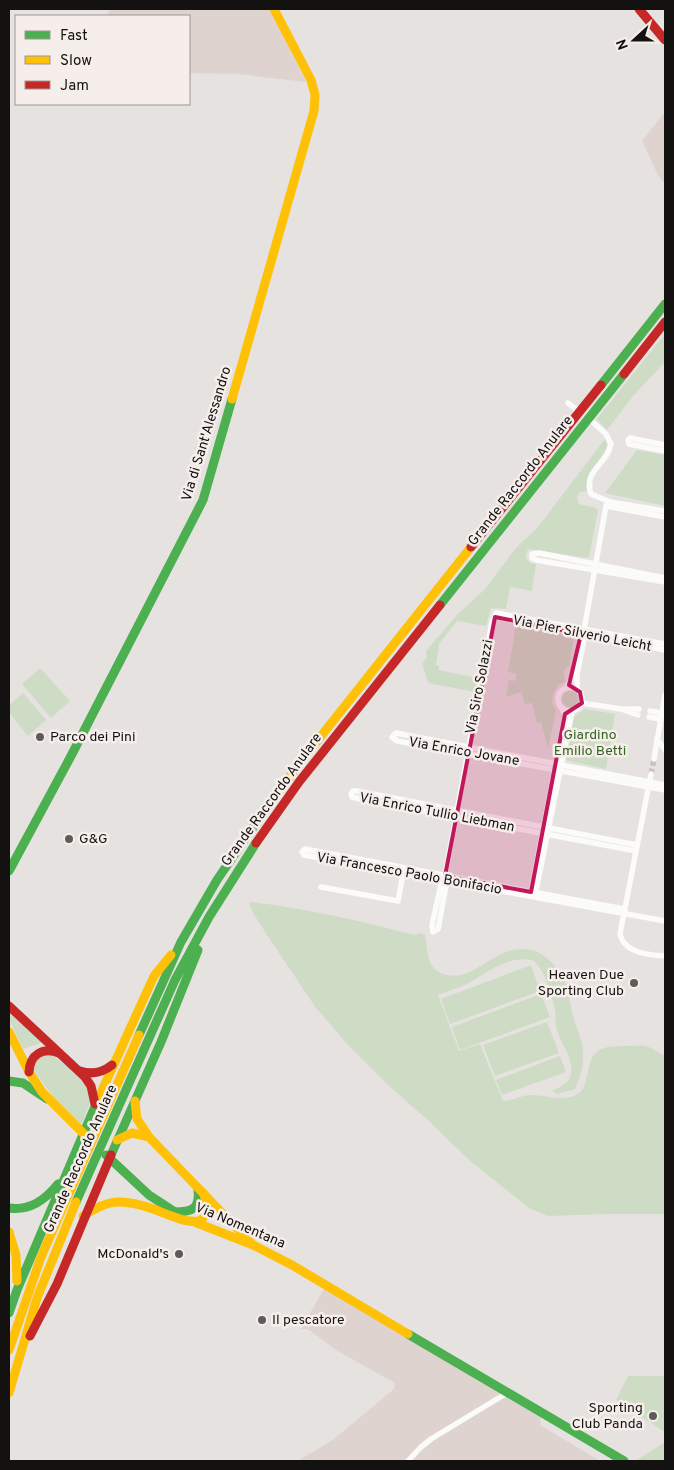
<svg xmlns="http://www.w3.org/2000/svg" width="674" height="1470" viewBox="0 0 674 1470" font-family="Overpass,sans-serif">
<rect width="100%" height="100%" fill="#e6e2e0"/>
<g fill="#ded3cf">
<polygon points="110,9 270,9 306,82 238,74 189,73 189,16 107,16"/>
<polygon points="665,112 665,184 658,175 642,141"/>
<polygon points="325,1287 433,1353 541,1415 540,1425 600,1461 298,1461 334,1439 394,1389 395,1383 336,1350 308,1329 301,1329"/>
</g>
<g fill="#cedcc6">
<polygon points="665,334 665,362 633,396 607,430 597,419"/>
<path d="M605 439C614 455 582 467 587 491L580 492 577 497 579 504 596 508 598 511 589 557 587 558 529 549 527 551 526 558 530 563 536 564 532 591 510 587 506 609 491 608 486 626 457 621 439 644 436 665 439 666V670L477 678 475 692 428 683 422 663 427 657 426 651 457 615 485 589 515 549 538 527Z"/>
<polygon points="637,450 665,455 665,506 605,493"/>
<path d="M516 626 574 637 569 666C559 673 566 674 565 682L559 684 553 694 552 703 556 711 548 748 541 722 537 723 532 703 525 704 521 692 506 697 509 680 515 681 517 674 508 672Z"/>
<polygon points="40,668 70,701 51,718 22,684"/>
<circle cx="570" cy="699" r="8"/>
<polygon points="23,693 46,720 28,736 9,713 9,705"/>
<polygon points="585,709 615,714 606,769 566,760 574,717"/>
<path d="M249 902C305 908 360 921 414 935L420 933 425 935C428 950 426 968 443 974 476 985 496 939 535 951 542 953 548 959 553 964 570 981 568 998 574 1019 577 1030 583 1041 583 1052 584 1065 580 1078 575 1089L558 1094 552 1091C559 1087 567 1085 570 1077 576 1061 561 1045 557 1030 555 1024 556 1017 555 1011 553 999 544 964 531 960 508 955 485 974 467 984 458 988 448 991 438 995L459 1051 480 1044 503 1101C512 1101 520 1096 529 1095 545 1094 567 1105 581 1091 588 1082 587 1068 592 1058 598 1045 616 1046 629 1046 634 1046 640 1045 645 1046 651 1047 659 1053 665 1056V1214H607L548 1216 529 1208 470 1161 429 1121 388 1085 349 1046 316 1008 267 935 253 913Z"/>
<polygon points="531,965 540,991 450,1024 441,999"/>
<polygon points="541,994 550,1017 460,1050 452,1027"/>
<polygon points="9,1010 44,1042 23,1049 9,1019"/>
<polygon points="547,1022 559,1053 495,1076 483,1045"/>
<polygon points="53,1055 84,1081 91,1100 81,1126 51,1094 33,1069 37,1056"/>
<polygon points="560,1056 566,1072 502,1095 496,1080"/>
<polygon points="628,1376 665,1376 665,1432 616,1400"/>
<polygon points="665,1442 665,1461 637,1460"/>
</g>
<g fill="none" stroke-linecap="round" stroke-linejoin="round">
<polyline stroke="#c6c3c1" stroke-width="5.5" stroke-dasharray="5.5 3" stroke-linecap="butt" points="651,774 654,759"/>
<g stroke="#fbfbfa" stroke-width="5.5">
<polyline points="568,403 580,412"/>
<polyline points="665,445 630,438 628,440 629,444 665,451"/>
<polyline points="610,502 665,511"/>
<polyline points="606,506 665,517"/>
<polyline points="665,578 539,553 532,554 532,558 536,560 665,582"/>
<polyline points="665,644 496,613 495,617 665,650"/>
<circle cx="570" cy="699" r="12"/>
<polyline points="566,688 573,675 581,634 583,631"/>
<path d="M577 689V675L585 635 584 630 606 506 610 502 591 494C583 470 607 465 611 444L606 434 588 418"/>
<polyline points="582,703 621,709 638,715"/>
<polyline points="623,709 639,709"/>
<polyline points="650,711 661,713"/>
<polyline points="649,717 660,719"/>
<polyline points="657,739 665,750"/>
<polyline points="654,759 665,695"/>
<path d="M651 774 620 934C624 953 649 955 665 956"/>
<polyline points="665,785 396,733 392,737 397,741 665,790"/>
<polyline points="636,851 360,799 352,797 351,794 353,791 357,791 637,845"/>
<polyline points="442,880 432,925 433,932 438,929 446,886 445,876 492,622 495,617"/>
<polyline points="321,887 398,901 403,874"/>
<polyline points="530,896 565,716 562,709"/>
<polyline points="535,896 572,712"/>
<polyline points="624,909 305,849 302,852 304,855 665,921"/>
<polyline points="408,1461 420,1448 431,1439 507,1393"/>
</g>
<g stroke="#4caf50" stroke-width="9">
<polyline points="601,385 665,304"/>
<polyline points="440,605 624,374"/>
<polyline points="9,871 71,756 203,500 232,399"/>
<polyline points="139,1035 181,942 217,880 267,807"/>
<polyline points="9,1081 23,1083 47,1099"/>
<polyline points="106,1155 149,1195 178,1214"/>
<polyline points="111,1155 161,1042 198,950"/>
<polyline points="76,1202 175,980 209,917 256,843"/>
<path d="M9 1208C30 1211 45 1200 58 1184"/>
<path d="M174 1212C193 1212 200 1209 198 1189"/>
<polyline points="9,1313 17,1290 99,1097"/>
<polyline points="408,1334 624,1461"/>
</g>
<g stroke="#ffc107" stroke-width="9">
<polyline points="232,399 314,111 315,95 311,80 274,9"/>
<polyline points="267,807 306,755 471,547"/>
<polyline points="9,1032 29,1072 42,1092 87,1137"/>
<polyline points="99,1097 154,976 171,955"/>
<polyline points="135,1101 137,1119 149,1137 253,1245"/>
<polyline points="117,1140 132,1133 149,1137"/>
<path d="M83 1216C94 1209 106 1202 119 1202 131 1202 142 1205 153 1209 175 1217 216 1239 204 1194"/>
<polyline points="192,1221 253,1245 292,1265 408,1334"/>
<polyline points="9,1232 16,1255 17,1281"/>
<polyline points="9,1350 41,1257 139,1035"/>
<polyline points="9,1393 37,1298 76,1202"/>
</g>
<g stroke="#c62828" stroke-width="9">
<polyline points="639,9 665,40"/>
<polyline points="624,374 665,322"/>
<polyline points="471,547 601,385"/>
<polyline points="256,843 299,782 440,605"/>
<polyline points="9,1006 85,1077 91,1086 95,1104"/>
<path d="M80 1071C92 1075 102 1073 112 1065"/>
<path d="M29 1072C30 1054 43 1047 59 1053"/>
<polyline points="30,1336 57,1284 111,1155"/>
</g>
</g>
<path fill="#c2185b" fill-opacity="0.2" stroke="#c2185b" stroke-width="4" stroke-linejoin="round" d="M495 617 581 634 569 685 580 692 582 703 565 714 531 892 445 876Z"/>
<g fill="#5e5b59" stroke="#f6eeeb" stroke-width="2">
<circle cx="40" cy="737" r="5"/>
<circle cx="69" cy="839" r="5"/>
<circle cx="634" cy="983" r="5"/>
<circle cx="179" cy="1254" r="5"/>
<circle cx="262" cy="1320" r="5"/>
<circle cx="653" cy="1416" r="5"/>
</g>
<g text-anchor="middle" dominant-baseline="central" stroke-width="5" stroke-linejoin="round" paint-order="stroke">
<g font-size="14" fill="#141211" stroke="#f6eeeb">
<text transform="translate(207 434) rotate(-73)">Via di Sant'Alessandro</text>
<text transform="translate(521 481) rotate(-52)">Grande Raccordo Anulare</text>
<text transform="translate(582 634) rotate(11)">Via Pier Silverio Leicht</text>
<text transform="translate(480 687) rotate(-79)">Via Siro Solazzi</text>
<text transform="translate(464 752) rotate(10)">Via Enrico Jovane</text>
<text transform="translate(272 800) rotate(-54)">Grande Raccordo Anulare</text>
<text transform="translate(437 813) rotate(11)">Via Enrico Tullio Liebman</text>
<text transform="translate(409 874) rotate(10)">Via Francesco Paolo Bonifacio</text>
<text transform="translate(81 1159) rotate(-66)">Grande Raccordo Anulare</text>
<text transform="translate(240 1226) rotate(23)">Via Nomentana</text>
</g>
<g font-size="14" fill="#346522" stroke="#f6eeeb">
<text x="590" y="735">Giardino<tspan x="590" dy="16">Emilio Betti</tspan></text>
</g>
<g font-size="14" fill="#141211" stroke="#f6eeeb" text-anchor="start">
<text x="50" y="737">Parco dei Pini</text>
<text x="79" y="839">G&amp;G</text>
<text x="624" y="975" text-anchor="end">Heaven Due<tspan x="624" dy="16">Sporting Club</tspan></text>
<text x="169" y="1254" text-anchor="end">McDonald's</text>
<text x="272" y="1320">Il pescatore</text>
<text x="643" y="1408" text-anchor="end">Sporting<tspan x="643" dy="16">Club Panda</tspan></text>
</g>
</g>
<rect width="674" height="1470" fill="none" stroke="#141211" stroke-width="20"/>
<rect x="15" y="15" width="175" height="90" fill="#f6eeeb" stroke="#9c9694"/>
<rect x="25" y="31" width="25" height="8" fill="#4caf50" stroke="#9c9694"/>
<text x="60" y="40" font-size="15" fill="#141211">Fast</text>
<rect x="25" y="56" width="25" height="8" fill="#ffc107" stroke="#9c9694"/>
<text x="60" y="65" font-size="15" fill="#141211">Slow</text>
<rect x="25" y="81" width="25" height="8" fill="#c62828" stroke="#9c9694"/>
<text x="60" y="90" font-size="15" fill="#141211">Jam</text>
<g transform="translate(634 40) rotate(249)" stroke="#f6eeeb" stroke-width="4" paint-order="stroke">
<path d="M0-4L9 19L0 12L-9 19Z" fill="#141211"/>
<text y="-8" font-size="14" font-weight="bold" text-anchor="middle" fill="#141211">N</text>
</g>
</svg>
